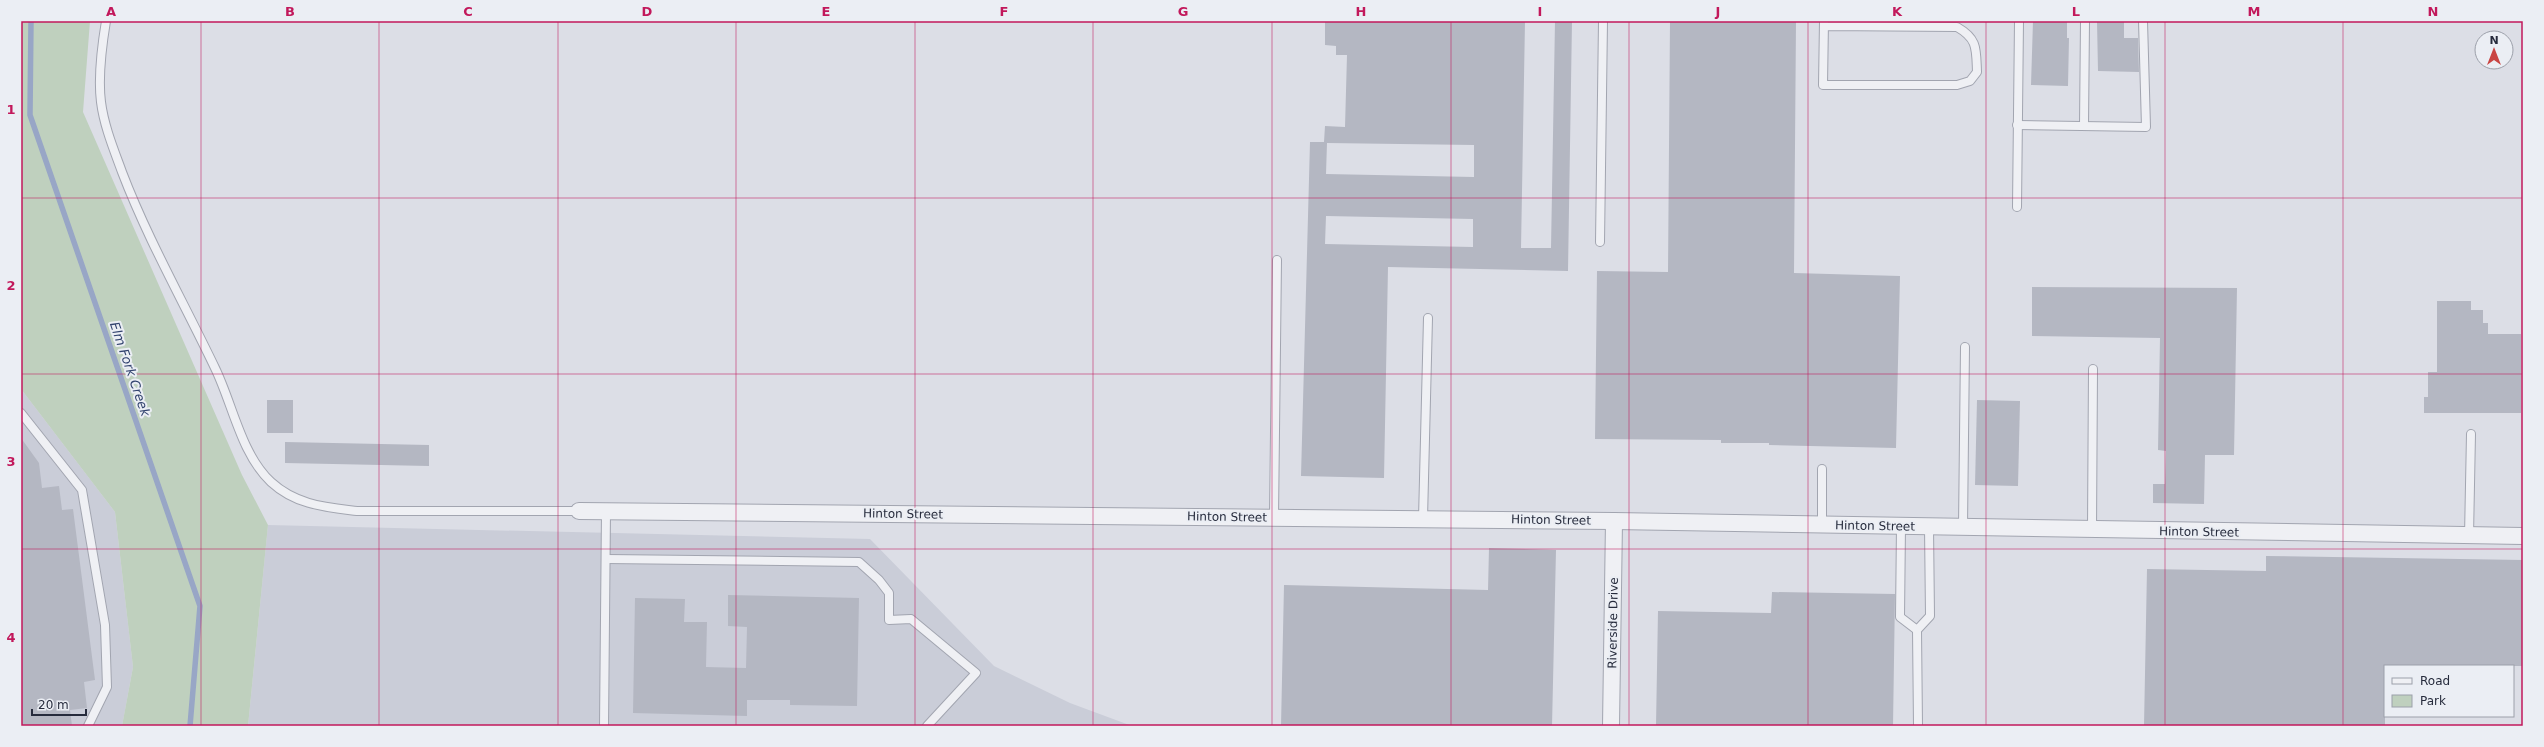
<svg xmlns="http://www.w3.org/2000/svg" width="2544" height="747" viewBox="0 0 2544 747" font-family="'DejaVu Sans',sans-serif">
<rect width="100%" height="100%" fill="#dcdee6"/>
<g fill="#cacdd8">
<polygon points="21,389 115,512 133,667 122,726 21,726"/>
<polygon points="268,525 870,539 994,666 1070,703 1132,726 248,726"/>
</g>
<polygon fill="#bfd0be" points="21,21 90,21 83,112 242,475 268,525 248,726 122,726 133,667 115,512 21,389"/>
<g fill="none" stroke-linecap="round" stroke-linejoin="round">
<polyline stroke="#98a6c6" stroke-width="5.5" points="31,21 30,115 200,606 190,726"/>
</g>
<g fill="#b4b7c2" fill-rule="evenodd">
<path d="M1325 21H1525L1521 248H1551L1555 21H1572L1568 271 1388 267 1384 478 1301 476 1310 142H1324L1325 126 1345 127 1347 55H1336V46L1325 45ZM1327 143 1474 145V177L1326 174ZM1326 216 1473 219V247L1325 244Z"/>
<polygon points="1670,21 1796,21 1794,273 1900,276 1896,448 1769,445 1769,443 1721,443 1721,440 1595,439 1597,271 1668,272"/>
<polygon points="2033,21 2067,21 2067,38 2069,38 2068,86 2031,85"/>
<polygon points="2097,21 2124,21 2124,38 2138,38 2139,72 2098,71"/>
<polygon points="2032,287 2237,288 2234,455 2205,455 2204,504 2153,503 2153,484 2165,484 2166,451 2158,450 2160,338 2032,336"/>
<polygon points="2437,301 2471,301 2471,310 2483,310 2483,323 2488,323 2488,334 2521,334 2521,413 2424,413 2424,397 2428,397 2428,372 2437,372"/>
<rect x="267" y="400" width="26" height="33"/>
<polygon points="1977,400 2020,401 2018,486 1975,485"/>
<polygon points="21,438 39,463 42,488 59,486 62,510 73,509 95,680 84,682 87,708 70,710 72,726 21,726"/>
<polygon points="285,442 429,445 429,466 285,463"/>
<polygon points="1489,548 1556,550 1552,726 1281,726 1284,585 1488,590"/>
<polygon points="2266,556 2523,560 2523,666 2385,666 2385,726 2144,726 2147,569 2266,571"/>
<polygon points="1772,592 1895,594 1893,726 1656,726 1658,611 1771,613"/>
<polygon points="728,595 859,598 857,706 790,705 790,700 747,700 747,716 633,713 635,598 685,599 684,622 707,622 706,667 746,668 747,627 728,626"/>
</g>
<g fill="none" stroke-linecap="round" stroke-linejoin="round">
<g stroke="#a2a5b0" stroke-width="10">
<g id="lane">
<path d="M106 21C102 45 98 79 101 102 104 126 114 150 122 172 148 240 184 303 215 368 233 405 241 454 271 482 296 505 325 507 357 511H579"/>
<path d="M1824 21 1823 85H1957L1970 81 1977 72C1976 49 1978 39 1957 27L1824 26"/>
<polyline points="2017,125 2146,127 2143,21"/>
<polyline points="2084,125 2085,21"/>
<polyline points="2017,207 2019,21"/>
<polyline points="1600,242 1603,21"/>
<polyline points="21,413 82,490 105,625 107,687 88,726"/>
<polyline points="1274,517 1277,260"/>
<polyline points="1423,519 1428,318"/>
<polyline points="1822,525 1822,469"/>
<polyline points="1901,526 1900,617 1917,630 1930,616 1929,527"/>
<polyline points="1963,527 1965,347"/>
<polyline points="2092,530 2093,369"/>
<polyline points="2469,536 2471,434"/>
<polyline points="606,559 859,562 879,580 889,593 889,620 911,619 976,673 927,726"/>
<polyline points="1917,630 1918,726"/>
<polyline points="604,726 606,511"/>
</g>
</g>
<g stroke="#a2a5b0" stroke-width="18">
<g id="street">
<polyline points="579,511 1614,521 2523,536"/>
<polyline points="1611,726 1614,521"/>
</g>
</g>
<use href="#lane" stroke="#eff0f4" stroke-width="8"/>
<use href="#street" stroke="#eff0f4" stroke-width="16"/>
</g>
<path fill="none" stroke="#c2185b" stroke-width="1" stroke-opacity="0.55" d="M201 21V726M379 21V726M558 21V726M736 21V726M915 21V726M1093 21V726M1272 21V726M1451 21V726M1629 21V726M1808 21V726M1986 21V726M2165 21V726M2343 21V726M21 198H2523M21 374H2523M21 549H2523"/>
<g text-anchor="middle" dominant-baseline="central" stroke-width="4" stroke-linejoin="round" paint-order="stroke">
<g font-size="12" fill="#262b3c" stroke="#ebeef4">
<text transform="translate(903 514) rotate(1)">Hinton Street</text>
<text transform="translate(1227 517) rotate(1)">Hinton Street</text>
<text transform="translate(1551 520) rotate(1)">Hinton Street</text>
<text transform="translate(1875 526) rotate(1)">Hinton Street</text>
<text transform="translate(2199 532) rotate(1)">Hinton Street</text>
<text transform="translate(1613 623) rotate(-89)">Riverside Drive</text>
</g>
<g font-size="13" font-style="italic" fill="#32436e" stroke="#ebeef4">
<text transform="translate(130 369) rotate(71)">Elm Fork Creek</text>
</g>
</g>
<rect width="2544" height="747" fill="none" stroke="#ebeef4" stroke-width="44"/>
<rect x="2384" y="665" width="130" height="52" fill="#ebeef4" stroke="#9ca0aa"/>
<rect x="2392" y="678" width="20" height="6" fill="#eff0f4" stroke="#9ca0aa"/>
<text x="2420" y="685" font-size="12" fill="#262b3c">Road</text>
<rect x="2392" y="695" width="20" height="12" fill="#bfd0be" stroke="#9ca0aa"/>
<text x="2420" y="705" font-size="12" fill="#262b3c">Park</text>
<g transform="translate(2494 50)"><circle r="19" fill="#ebeef4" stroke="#9ca0aa"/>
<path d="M0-3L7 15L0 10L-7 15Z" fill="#c94543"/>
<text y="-6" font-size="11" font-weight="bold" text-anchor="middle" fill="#262b3c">N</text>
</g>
<path d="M32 709v6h54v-6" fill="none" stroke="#262b3c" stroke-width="2"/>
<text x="38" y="709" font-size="12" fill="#262b3c" stroke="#ebeef4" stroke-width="3" paint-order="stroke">20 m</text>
<rect x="22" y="22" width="2500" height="703" fill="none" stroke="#c2185b" stroke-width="1.5"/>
<g font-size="13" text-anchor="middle" font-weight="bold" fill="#c2185b">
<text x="111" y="16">A</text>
<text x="290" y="16">B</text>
<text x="468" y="16">C</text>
<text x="647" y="16">D</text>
<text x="826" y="16">E</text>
<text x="1004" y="16">F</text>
<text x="1183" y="16">G</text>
<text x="1361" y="16">H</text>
<text x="1540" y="16">I</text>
<text x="1718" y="16">J</text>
<text x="1897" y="16">K</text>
<text x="2076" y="16">L</text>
<text x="2254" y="16">M</text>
<text x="2433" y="16">N</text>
<text x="11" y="114">1</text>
<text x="11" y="290">2</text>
<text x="11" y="466">3</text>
<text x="11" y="642">4</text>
</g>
</svg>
